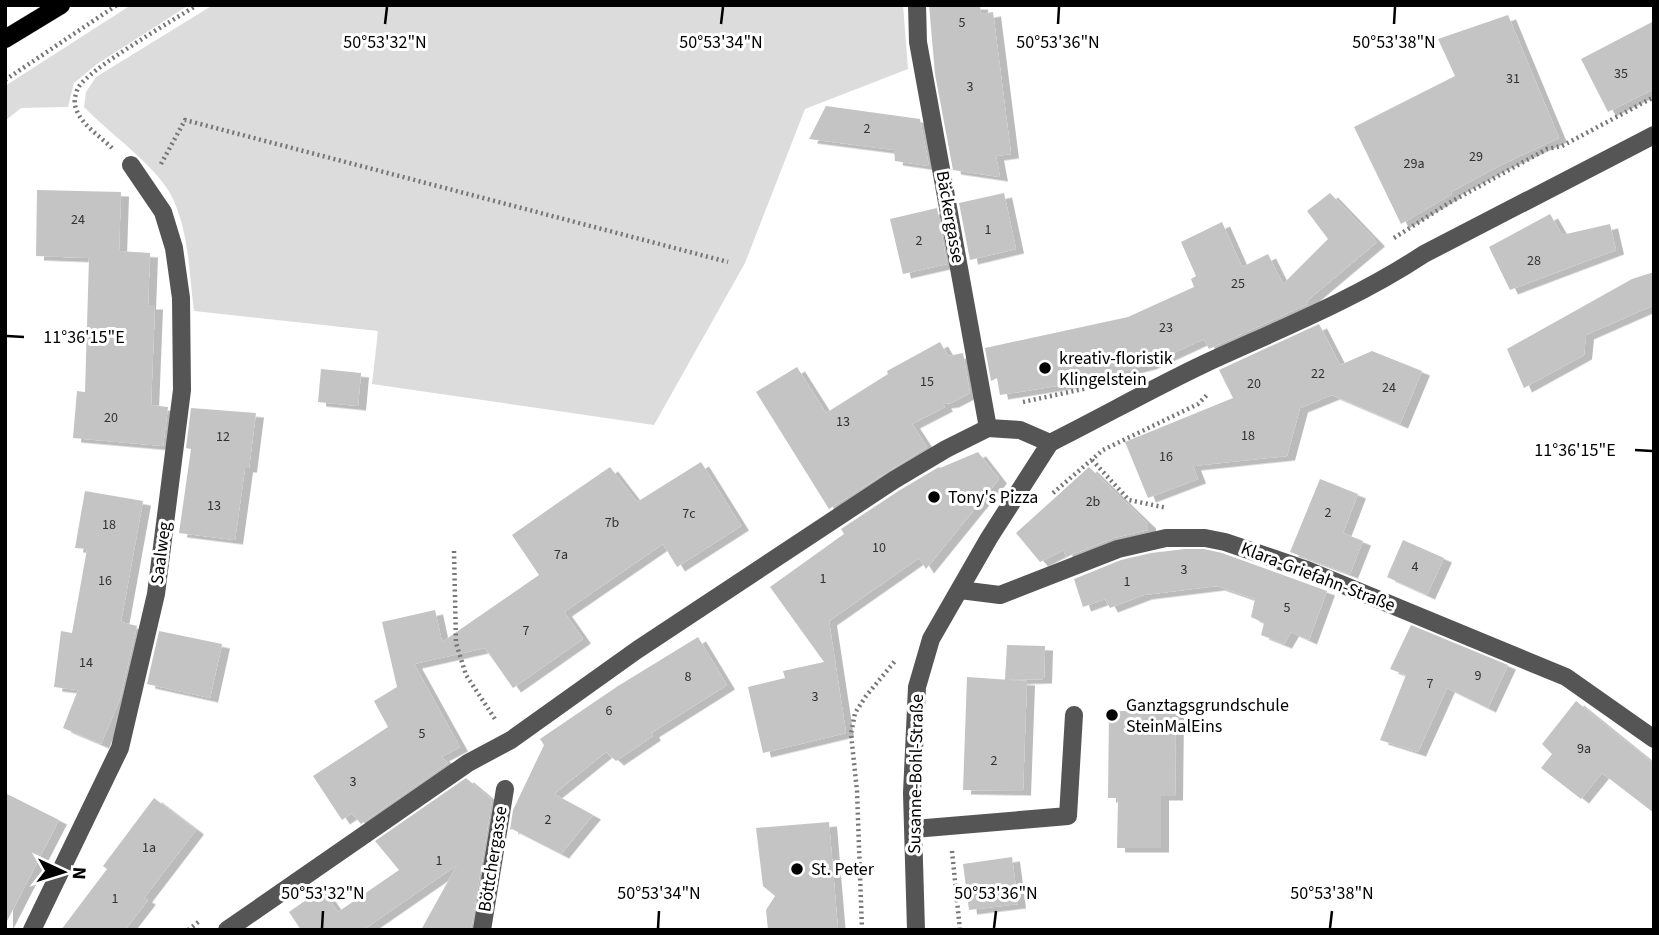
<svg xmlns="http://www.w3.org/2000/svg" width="1659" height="935" viewBox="0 0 1659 935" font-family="'Source Sans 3',sans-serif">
<defs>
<filter id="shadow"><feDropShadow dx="8" dy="4.5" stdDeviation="0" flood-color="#0004"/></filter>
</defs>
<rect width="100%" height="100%" fill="#fff"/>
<g fill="#dcdcdc">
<polygon points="131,5 189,5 97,64 74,83 68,107 21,108 5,121 5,86"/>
<path d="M213 5H903L908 69 805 109 745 263 654 425 372 384 378 331 194 311C189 273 189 230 171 195 156 166 108 132 84 107L86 92 96 77Z"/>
</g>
<g fill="#c4c4c4" filter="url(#shadow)">
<polygon points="929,5 980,5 981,14 993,12 1011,154 996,156 1000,177 953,170 935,74"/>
<polygon points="1508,15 1559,138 1501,165 1451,192 1452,194 1401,224 1354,127 1455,76 1438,39"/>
<polygon points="1654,21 1654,89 1608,112 1581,59"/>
<polygon points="826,106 920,119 929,166 895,161 894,150 809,139"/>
<polygon points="37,190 121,192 119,251 150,253 148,305 155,305 151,405 168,407 163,446 73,438 77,391 85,392 89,258 36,256"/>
<polygon points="1004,193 1016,249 970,260 959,203"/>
<polygon points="1330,193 1377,242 1307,301 1308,304 1209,349 1204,339 1148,365 1075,383 1000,395 997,378 991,381 985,348 1128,317 1194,287 1191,279 1196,276 1181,242 1222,222 1242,267 1268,254 1283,284 1328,239 1307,211"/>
<polygon points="937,208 947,264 903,274 890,219"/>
<polygon points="1550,214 1562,235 1610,224 1616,250 1510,290 1489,247"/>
<polygon points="1654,272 1654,305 1586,335 1584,355 1524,388 1507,349 1632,279"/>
<polygon points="1319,324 1340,365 1372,351 1422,371 1400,424 1332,395 1300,408 1287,456 1193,466 1198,479 1148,498 1125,442 1233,398 1219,370"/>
<polygon points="940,342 948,356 963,353 970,393 951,403 943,404 945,407 912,424 927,447 829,509 756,392 797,367 826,413 888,374 887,371"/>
<polygon points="321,369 361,373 358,406 318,402"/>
<polygon points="191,408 256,413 249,468 245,468 235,540 179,533 191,449 186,448"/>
<polygon points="978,452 999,479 926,569 919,558 829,621 846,733 763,753 748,687 785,678 783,671 824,662 770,587 844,534 841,529 900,490 939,467 940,468"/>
<polygon points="701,462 741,526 677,567 663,544 564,612 583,639 513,688 485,648 414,664 460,747 441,757 448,763 361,824 352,813 342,820 313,776 388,727 374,701 397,687 382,622 435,610 442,642 539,575 512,535 559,502 610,467 637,502"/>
<polygon points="1089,467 1148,524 1148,530 1114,538 1066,557 1064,550 1040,562 1016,533"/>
<polygon points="1320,479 1358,494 1343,533 1363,541 1350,574 1290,552"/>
<polygon points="85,491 143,501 121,622 137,626 120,699 101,744 63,728 78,690 54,687 61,631 72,633 87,549 75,548"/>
<polygon points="1403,540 1444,558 1427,595 1387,577"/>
<polygon points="1185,549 1204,549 1222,553 1327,591 1309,640 1291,632 1284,644 1261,635 1264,623 1251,617 1255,599 1217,586 1144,595 1110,608 1105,599 1083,607 1074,579 1121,560 1151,553"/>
<polygon points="1411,625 1508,665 1488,708 1447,688 1418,752 1380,740 1406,675 1390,669"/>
<polygon points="159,631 222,644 210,698 147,684"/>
<polygon points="698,637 727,685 651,733 653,736 616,761 606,752 554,794 593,815 561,854 512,829 510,830 513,810 544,745 540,739 618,686"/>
<polygon points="1007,645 1045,646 1044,679 1005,680"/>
<polygon points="967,677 1027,681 1023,791 963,790"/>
<polygon points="1576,701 1654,764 1654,813 1602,773 1581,799 1541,768 1552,754 1542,744"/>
<polygon points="1109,711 1176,711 1175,796 1161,796 1161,848 1117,848 1118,798 1108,798"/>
<polygon points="466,778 492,800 471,930 421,930 457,865 363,930 301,930 289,912 322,889 338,912 399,870 375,841"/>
<polygon points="5,793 59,820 5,925"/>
<polygon points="154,798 196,830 144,898 148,900 125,930 61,930 107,869 103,866"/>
<polygon points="829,822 838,930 768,930 766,910 775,896 763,886 756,828"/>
<polygon points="1012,857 1018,904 969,910 963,864"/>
</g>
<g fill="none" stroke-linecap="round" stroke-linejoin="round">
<g stroke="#dbdbdb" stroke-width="19">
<polyline id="major" points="5,39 61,5"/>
</g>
<g stroke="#777" stroke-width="4.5" stroke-dasharray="2 3.5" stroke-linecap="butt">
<polyline points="5,80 117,5"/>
<path d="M112 148C100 136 77 122 75 104 74 100 76 92 78 88 88 69 174 20 197 5"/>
<polyline points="161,164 185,120 728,262"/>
<polyline points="1394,238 1449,203 1547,149 1562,146 1654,97"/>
<polyline points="1023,402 1097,386"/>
<polyline points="1092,460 1129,500 1167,508"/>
<polyline points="1053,493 1103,450 1198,404 1207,395"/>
<polyline points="454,551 456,643 466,675 495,719"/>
<polyline points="952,851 960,930"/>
<polyline points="188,930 201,920"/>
<polyline points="862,930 857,791 851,734 855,713 866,696 895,661"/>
</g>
<g stroke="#555" stroke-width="18">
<polyline points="917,5 918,42 988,428"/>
<path d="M1050 443C1102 417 1153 388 1206 363 1280 329 1356 299 1424 254L1654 135"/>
<polyline points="960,590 1000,595 1118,549 1166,538 1205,538 1225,542 1307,570 1566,677 1654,739"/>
<polyline points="914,829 1068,816 1074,715"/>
<polyline points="32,930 120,748 156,594 182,390 181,298 174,248 163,212 131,165"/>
<polyline points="227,930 468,763 511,740 637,650 894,480 946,449 988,428 1020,430 1050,443"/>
<polyline points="482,930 505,789"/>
<polyline points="916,930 912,793 917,687 931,639 989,538 1050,443"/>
</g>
<use href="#major" stroke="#000" stroke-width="18"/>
</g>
<path fill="none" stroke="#000" stroke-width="2.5" d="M385 24 387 7M721 24 723 7M1058 24 1059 7M1394 24 1395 7M7 336 24 337M1635 450 1652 451M322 928 323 911M658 928 659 911M994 928 996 911M1330 928 1332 911"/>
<g fill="#000" stroke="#fff" stroke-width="2.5">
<circle cx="1045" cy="368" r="7"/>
<circle cx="934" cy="497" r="7"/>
<circle cx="1112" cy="715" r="7"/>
<circle cx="797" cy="869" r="7"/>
</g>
<g text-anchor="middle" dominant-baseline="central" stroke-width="6" stroke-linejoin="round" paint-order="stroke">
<g font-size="14" fill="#313131">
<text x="962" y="23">5</text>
<text x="1621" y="74">35</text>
<text x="1513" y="79">31</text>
<text x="970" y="87">3</text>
<text x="867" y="129">2</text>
<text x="1476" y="157">29</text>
<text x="1414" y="164">29a</text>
<text x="78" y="220">24</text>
<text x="988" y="230">1</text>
<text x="919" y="241">2</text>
<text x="1534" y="261">28</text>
<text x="1238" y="284">25</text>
<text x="1166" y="328">23</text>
<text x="1318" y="374">22</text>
<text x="927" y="382">15</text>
<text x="1254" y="384">20</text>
<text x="1389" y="388">24</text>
<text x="111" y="418">20</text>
<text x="843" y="422">13</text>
<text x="1248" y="436">18</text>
<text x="223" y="437">12</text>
<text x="1166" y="457">16</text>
<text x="1093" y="502">2b</text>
<text x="214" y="506">13</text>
<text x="1328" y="513">2</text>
<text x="689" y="514">7c</text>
<text x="612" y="523">7b</text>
<text x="109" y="525">18</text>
<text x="879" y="548">10</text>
<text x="561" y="555">7a</text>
<text x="1415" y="567">4</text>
<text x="1184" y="570">3</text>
<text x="823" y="579">1</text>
<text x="105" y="581">16</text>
<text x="1127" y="582">1</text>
<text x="1287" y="608">5</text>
<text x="526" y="631">7</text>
<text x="86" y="663">14</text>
<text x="1478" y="676">9</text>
<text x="688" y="677">8</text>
<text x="1430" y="684">7</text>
<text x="815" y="697">3</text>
<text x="609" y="711">6</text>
<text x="422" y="734">5</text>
<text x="1584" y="749">9a</text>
<text x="994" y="761">2</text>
<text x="353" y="782">3</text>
<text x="548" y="820">2</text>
<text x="149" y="848">1a</text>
<text x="439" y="861">1</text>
<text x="115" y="899">1</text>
</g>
<g font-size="18" fill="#000" stroke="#fff">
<text transform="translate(950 217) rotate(80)">Bäckergasse</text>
<text transform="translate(161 553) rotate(-83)">Saalweg</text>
<text transform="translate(1318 577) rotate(21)">Klara-Griefahn-Straße</text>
<text transform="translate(916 774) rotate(-89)">Susanne-Bohl-Straße</text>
<text transform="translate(493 859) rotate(-81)">Böttchergasse</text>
</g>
<g font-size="18" fill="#000" stroke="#fff" text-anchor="start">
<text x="1059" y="358">kreativ-floristik<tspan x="1059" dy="21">Klingelstein</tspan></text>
<text x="948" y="497">Tony's Pizza</text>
<text x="1126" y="705">Ganztagsgrundschule<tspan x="1126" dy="21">SteinMalEins</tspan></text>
<text x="811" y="869">St. Peter</text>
</g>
</g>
<g font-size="18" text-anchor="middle" fill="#000" stroke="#fff" stroke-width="6" stroke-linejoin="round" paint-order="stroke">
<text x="385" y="48">50°53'32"N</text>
<text x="721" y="48">50°53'34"N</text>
<text x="1058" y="48">50°53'36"N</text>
<text x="1394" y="48">50°53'38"N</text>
<text x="84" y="343">11°36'15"E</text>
<text x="1575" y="456">11°36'15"E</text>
<text x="323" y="899">50°53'32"N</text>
<text x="659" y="899">50°53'34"N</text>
<text x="996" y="899">50°53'36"N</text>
<text x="1332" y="899">50°53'38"N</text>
</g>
<rect width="1659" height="935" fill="none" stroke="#000000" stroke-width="14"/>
<g transform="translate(63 872) rotate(94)" stroke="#ffffff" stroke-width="5" paint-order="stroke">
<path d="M0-5L12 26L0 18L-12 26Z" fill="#000000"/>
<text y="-10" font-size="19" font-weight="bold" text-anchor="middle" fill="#000000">N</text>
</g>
</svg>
